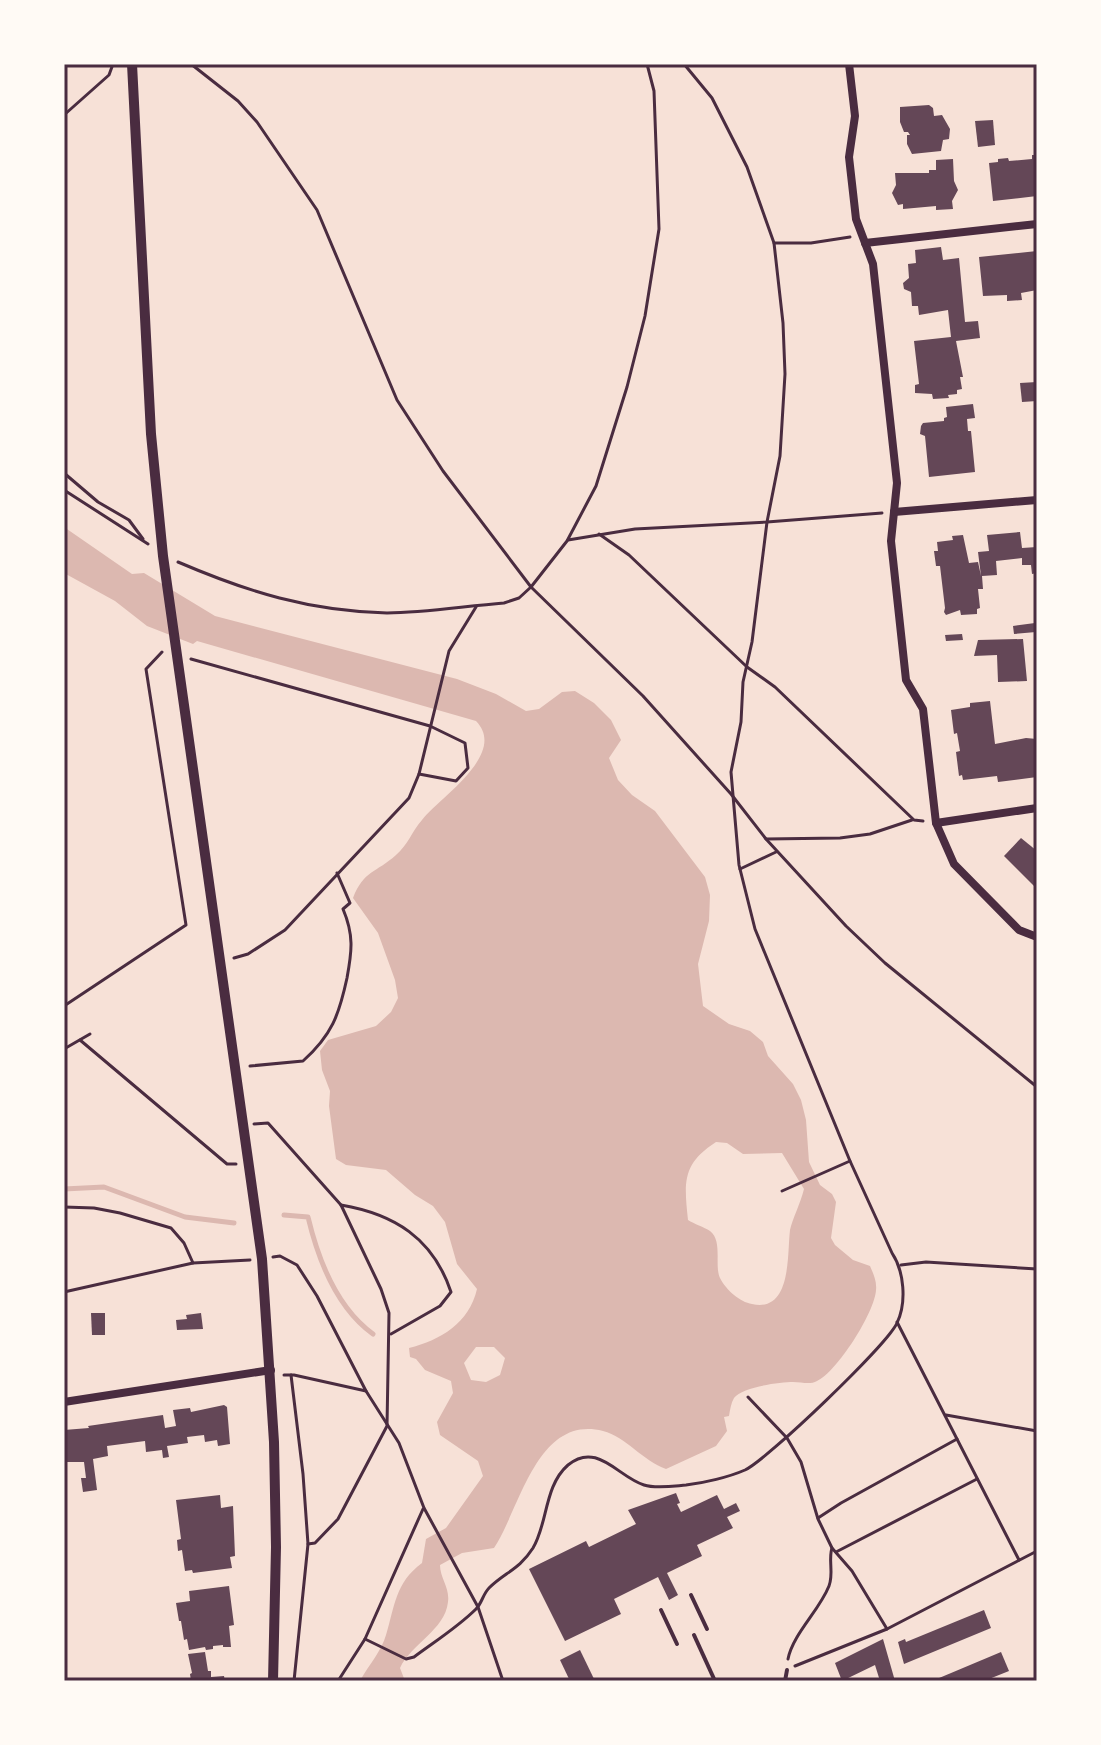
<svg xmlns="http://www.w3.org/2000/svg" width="1101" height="1745" viewBox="0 0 1101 1745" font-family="'Fira Sans',sans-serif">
<rect width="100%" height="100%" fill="#f7e1d7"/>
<path fill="#dcb8b0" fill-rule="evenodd" d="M64 527 132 574 144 573 215 616 457 679 496 694 526 711 539 709 562 692 575 691 594 703 611 720 621 740 609 758 618 780 632 795 655 811 705 877 710 895 709 921 698 964 703 1006 729 1024 750 1031 763 1042 768 1056 793 1084 801 1100 806 1120 809 1162 820 1185 832 1194 836 1202 831 1238 835 1245 853 1260 870 1266C873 1273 877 1281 876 1290 875 1312 837 1372 817 1381 810 1385 802 1382 793 1382 780 1382 742 1387 734 1398 731 1403 730 1410 729 1416L724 1417 727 1431 716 1446 666 1469C643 1461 626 1437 603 1431 537 1414 520 1509 494 1548L462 1553 440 1565C440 1578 450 1588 448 1602 445 1630 411 1644 400 1668L405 1681 361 1679C369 1665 382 1650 386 1635 395 1606 395 1583 422 1563L426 1539 446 1528 483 1476 478 1461 440 1435 437 1422 453 1393 451 1381 425 1370 416 1359 410 1357 409 1348C441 1340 469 1323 477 1289L457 1264 445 1222 433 1206 415 1195 386 1170 346 1165 336 1159 329 1106 330 1091 322 1070 320 1051 328 1040 376 1026 391 1012 398 998 395 980 378 933 353 898C364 870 376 873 396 855 408 845 412 831 422 820 440 797 508 754 476 721L197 641 193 644 147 626 115 601 64 573ZM716 1142 727 1143 743 1154 782 1153 804 1189C801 1202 792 1220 790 1230 787 1254 792 1313 752 1304 740 1302 726 1290 720 1278 714 1265 723 1241 710 1231 704 1227 694 1224 688 1220 684 1182 682 1164 716 1142ZM476 1347H494L505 1358 500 1375 486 1382 471 1380 464 1363Z"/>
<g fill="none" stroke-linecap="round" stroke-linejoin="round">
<g stroke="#dcb8b0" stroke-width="5">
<polyline points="64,1189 104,1187 185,1217 234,1223"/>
<path d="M284 1215 308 1217C318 1259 337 1308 373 1334"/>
</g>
</g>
<g fill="#644757">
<polygon points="929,105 933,108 934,116 942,115 950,129 949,139 943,140 941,151 912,154 907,144 907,135 910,135 908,132 904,132 900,122 900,107"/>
<polygon points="993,120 995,145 978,147 975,121"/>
<polygon points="1032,155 1037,155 1037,196 993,201 989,163 998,162 998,159 1008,158 1009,161 1032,159"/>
<polygon points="953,159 954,181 958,190 952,201 953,209 936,210 936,206 903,209 903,204 898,205 892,193 896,185 895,173 929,173 929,170 936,170 936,160"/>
<polygon points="941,247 943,260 959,258 965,322 978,321 980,338 956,341 963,377 960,377 962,389 957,390 957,394 948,395 949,398 933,399 932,394 915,393 915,385 919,384 914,341 951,337 948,310 919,315 918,306 912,306 911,292 904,289 903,283 909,278 908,264 916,263 915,250"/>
<polygon points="1037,251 1037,290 1021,293 1022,300 1007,301 1007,295 983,296 979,257"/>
<polygon points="1037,382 1037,401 1022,402 1020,383"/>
<polygon points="973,404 975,418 967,419 968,431 971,431 975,472 929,477 925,436 920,434 921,426 923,423 944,421 944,418 947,417 946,407"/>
<polygon points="1020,532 1022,548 1037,547 1037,573 1032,574 1031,565 1022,565 1022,558 996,561 997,575 982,576 983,589 978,589 980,608 977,609 977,614 961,615 960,610 946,615 944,612 945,608 940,566 936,566 934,551 938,551 937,542 953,540 952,536 963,535 969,563 978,562 981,576 978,552 989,551 987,535"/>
<polygon points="1035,623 1036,632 1014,634 1013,626"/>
<polygon points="962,634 963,640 946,641 945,635"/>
<polygon points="1023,639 1027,681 998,682 997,655 974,656 978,640"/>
<polygon points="990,701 995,744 1026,738 1037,739 1037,777 998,782 997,776 963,780 962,775 959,776 956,752 960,751 957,733 954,734 951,710 970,707 970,703"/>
<polygon points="1021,838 1037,851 1037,889 1004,856"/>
<polygon points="91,1313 105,1313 105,1335 92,1335"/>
<polygon points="201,1313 203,1329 177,1330 176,1320 187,1319 186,1315"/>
<polygon points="224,1405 227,1407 230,1444 218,1446 217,1440 205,1442 204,1435 187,1437 188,1443 167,1446 169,1457 163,1458 162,1450 146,1452 145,1441 107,1446 108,1456 93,1459 97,1490 83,1492 81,1478 86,1478 84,1462 64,1462 64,1430 89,1428 88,1426 163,1415 165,1428 176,1426 173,1410 190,1408 191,1412"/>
<polygon points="676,1493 680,1503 677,1504 681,1512 717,1495 724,1509 736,1503 740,1511 727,1517 733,1528 697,1545 702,1556 667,1573 678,1595 669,1600 658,1577 614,1599 621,1614 565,1641 529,1569 586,1541 589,1547 636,1524 628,1510"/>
<polygon points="220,1495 221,1508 233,1506 235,1556 230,1557 232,1568 193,1573 192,1570 185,1571 182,1550 178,1551 177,1540 181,1539 176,1500"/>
<polygon points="229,1586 234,1625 229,1626 231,1647 223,1647 223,1645 213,1646 213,1649 206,1650 205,1647 189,1650 187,1639 184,1640 181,1621 179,1621 176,1603 190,1601 189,1591"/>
<polygon points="984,1610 991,1628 904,1664 898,1642 905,1639 906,1642"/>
<polygon points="883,1639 895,1681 880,1681 875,1665 842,1681 835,1663"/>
<polygon points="580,1650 595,1681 570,1681 560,1660"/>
<polygon points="205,1652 208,1671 211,1671 211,1677 224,1676 225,1681 191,1681 190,1674 192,1673 188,1654"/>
<polygon points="1001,1652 1009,1671 984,1681 932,1681"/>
</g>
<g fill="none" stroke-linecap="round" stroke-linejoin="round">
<g stroke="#4a2c40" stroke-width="3">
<polyline points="191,64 238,101 257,122 317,210 397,400 443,471 531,587 643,696 731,794 766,839 846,926 885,963 1037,1087"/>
<polyline points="64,115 109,75 113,64"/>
<polyline points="774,243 811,243 850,237"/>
<polyline points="64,473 98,502 129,520 143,539"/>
<polyline points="64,490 148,544"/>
<polyline points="599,534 629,555 747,667 775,687 914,820 923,821"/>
<polyline points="568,540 635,529 767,522 882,513"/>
<path d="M178 562C248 592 309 611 387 613 425 613 465 606 504 603L519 598 531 587 567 541 596 486 627 387 645 316 659 229 654 91 647 64"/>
<polyline points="191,659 430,726 465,743 468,768 456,781 419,774"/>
<polyline points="766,839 840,838 870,834 912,820"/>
<polyline points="740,869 776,852"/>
<polyline points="234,958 248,954 285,930 409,798 419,774 449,651 476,607"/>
<polyline points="64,1006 186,925 146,669 162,652"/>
<polyline points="80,1040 227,1164 236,1164"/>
<polyline points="64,1049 90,1034"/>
<path d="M250 1066 303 1061C332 1035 339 1015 347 978 352 951 354 935 343 909L350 903 337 873"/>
<polyline points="254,1124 268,1123 341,1205 381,1289 389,1313 387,1426 338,1519 315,1543 308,1544"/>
<polyline points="782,1191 850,1161"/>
<path d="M341 1205C394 1214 433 1238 451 1292L440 1306 391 1334"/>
<polyline points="64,1207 94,1208 120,1213 171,1228 184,1243 193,1263"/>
<polyline points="273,1257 280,1256 297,1265 317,1296 366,1391 399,1443 424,1508 478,1607 503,1681"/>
<polyline points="901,1265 926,1262 1037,1269"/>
<polyline points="64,1292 193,1263 250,1260"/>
<polyline points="897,1322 1019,1560"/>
<polyline points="284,1375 294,1375 366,1391"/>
<polyline points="291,1375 303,1474 308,1544 294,1681"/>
<polyline points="748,1397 787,1438 801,1462 818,1519 832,1548 852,1571 887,1629"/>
<polyline points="946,1415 1037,1431"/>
<polyline points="818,1518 841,1503 957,1439"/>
<polyline points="836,1552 977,1479"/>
<path d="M365 1639 406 1659 414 1657C434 1642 458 1627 476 1609 482 1603 483 1594 489 1588 505 1572 519 1570 533 1548 548 1523 544 1486 568 1465 597 1441 618 1477 644 1485 656 1489 674 1486 686 1485 704 1483 729 1477 745 1470 768 1459 887 1345 897 1323 907 1302 904 1271 892 1253L850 1161 755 929 739 865 731 772 741 722 743 682 752 642 767 522 780 456 785 374 783 323 774 243 747 167 712 98 684 64"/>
<path d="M788 1659C793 1634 819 1611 829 1586 834 1573 828 1560 832 1548"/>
<polyline points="795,1666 887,1629 1037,1551"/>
<polyline points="338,1681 365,1639 423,1509"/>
</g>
<g stroke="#4a2c40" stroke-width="4">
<polyline points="691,1595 707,1629"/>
<polyline points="661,1610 677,1644"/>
<polyline points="694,1635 715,1681"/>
<polyline points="785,1681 787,1670"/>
</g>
<g stroke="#4a2c40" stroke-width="8">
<polyline points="849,64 855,116 849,157 856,219 873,264 897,483 891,541 906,680 923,709 936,823 954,864 1019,930 1037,937"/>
<polyline points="865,243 1037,224"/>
<polyline points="894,512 1037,500"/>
<polyline points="936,823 1037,808"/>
<polyline points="64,1402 271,1370"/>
</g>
<polyline stroke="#4a2c40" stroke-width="10" points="132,64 151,434 163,556 262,1259 274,1442 276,1547 273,1681"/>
</g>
<rect width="1101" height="1745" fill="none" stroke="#fffaf5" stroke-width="132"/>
<rect x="66" y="66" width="969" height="1613" fill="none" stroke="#4a2c40" stroke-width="3"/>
</svg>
